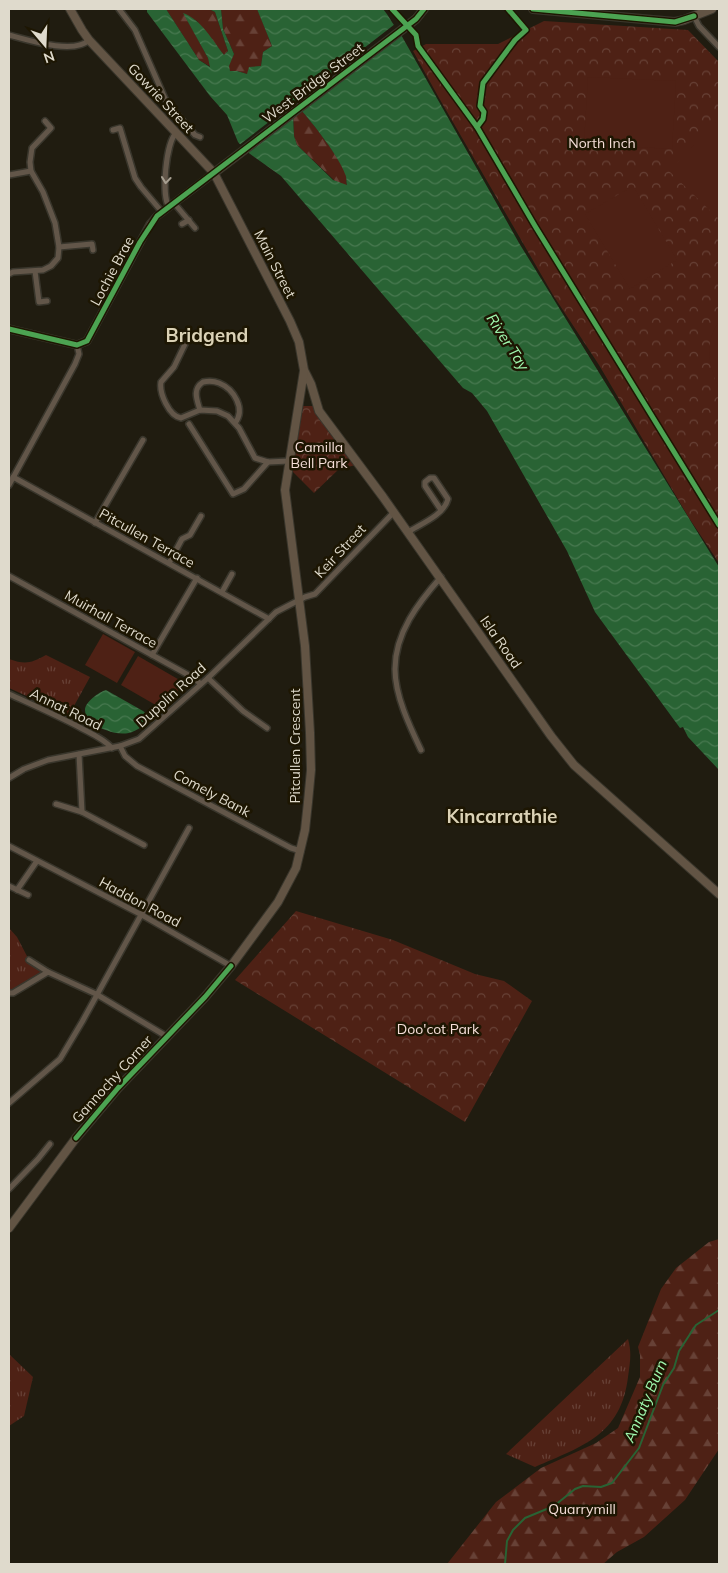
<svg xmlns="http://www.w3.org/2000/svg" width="728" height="1573" viewBox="0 0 728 1573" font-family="Mulish,sans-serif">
<defs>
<pattern id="grass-tufts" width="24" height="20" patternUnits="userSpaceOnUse" patternTransform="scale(1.25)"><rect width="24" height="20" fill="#4e2115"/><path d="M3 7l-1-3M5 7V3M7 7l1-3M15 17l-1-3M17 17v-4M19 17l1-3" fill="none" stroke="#674136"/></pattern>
<pattern id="forest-firs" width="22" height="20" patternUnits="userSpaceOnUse" patternTransform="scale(1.25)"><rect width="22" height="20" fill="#4e2115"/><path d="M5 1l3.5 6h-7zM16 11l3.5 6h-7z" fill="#674136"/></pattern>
<pattern id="park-crowns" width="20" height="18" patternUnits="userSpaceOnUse" patternTransform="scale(1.25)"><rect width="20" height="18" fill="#4e2115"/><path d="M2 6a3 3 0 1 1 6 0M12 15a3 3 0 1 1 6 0" fill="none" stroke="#674136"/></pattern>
<pattern id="water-waves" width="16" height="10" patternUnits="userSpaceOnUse" patternTransform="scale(1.25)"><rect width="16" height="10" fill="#296334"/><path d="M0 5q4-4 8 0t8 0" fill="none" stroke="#487950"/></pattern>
</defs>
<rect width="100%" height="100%" fill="#201c10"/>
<g fill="url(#grass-tufts)">
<path d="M46 655 90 677 69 715 9 688V659C26 665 31 663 46 655Z"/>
<polygon points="9,928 17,937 29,960 48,972 9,993"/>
<path d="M628 1339C632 1353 630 1362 628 1377 621 1435 583 1446 535 1467L506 1454Z"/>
<polygon points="9,1354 33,1377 24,1416 9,1426"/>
</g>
<g fill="url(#forest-firs)">
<polygon points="166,9 209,9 215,12 228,51 224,55 197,21 184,14 208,58 211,67 199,60"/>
<polygon points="221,9 257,9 259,13 272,46 263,52 261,66 255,67 247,74 237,71 230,71 228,66 234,54 223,29"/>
<path d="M300 109C312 122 340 158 346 174 347 177 346 182 347 186L335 181 297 145 294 136 293 114Z"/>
<polygon points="719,1239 719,1449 685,1500 644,1537 617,1552 603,1564 447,1564 496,1502 541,1468 596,1443 618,1428 640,1377 640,1355 638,1347 661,1289 676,1268 709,1242"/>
</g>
<g fill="url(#park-crowns)">
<polygon points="544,21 688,30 719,62 719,563 689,518 599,365 553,295 439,98 413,51 426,44 498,44"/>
<polygon points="303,406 313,406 356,465 339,469 314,493 292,471"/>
<polygon points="296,911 393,940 475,974 504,981 532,1001 465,1122 235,980"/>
</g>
<g fill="#4e2115">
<polygon points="588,77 676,81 672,149 584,144"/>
<polygon points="716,122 719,124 719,219 669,171"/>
<polygon points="633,186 677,260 630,289 585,214"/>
<path d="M719 321V390C709 363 703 346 719 321Z"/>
<polygon points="103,634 135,652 117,683 85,665"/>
<polygon points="138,656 183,682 166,711 121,685"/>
</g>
<g fill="url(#water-waves)" fill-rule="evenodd">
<path d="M147 9H166L199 60 210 67 208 58 183 13C201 19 213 41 224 55L228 51 215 12 209 9H221L223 29 234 54 229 66 230 71H237L247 74 249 67 261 66 263 52 272 46 257 9H383C389 16 393 25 400 33L519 243 719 567V770L688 737 683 727 680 728 595 612 567 551 487 411 472 393 463 388 281 176 246 151 238 142 227 115 210 96 147 12ZM300 109C312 122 340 158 345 174 347 177 346 182 347 185L333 180 297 145 294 136 293 115Z"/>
<path d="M106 690 143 711 148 715 149 720C128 742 113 733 88 723 87 719 85 714 85 710 85 702 99 692 106 690Z"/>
</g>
<polygon fill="#201c10" points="395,24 401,31 245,153 238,146"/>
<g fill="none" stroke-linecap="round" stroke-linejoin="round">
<polyline stroke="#296334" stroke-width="2" points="505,1564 507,1541 513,1530 525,1518 554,1506 575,1489 583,1486 601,1487 612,1483 639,1448 663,1385 674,1368 679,1351 696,1325 719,1310"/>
<g stroke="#39362c" stroke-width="8">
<g id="minor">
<polyline points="119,9 135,30 167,103 195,135 200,137"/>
<polyline points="694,16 699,26 719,47"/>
<path d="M9 35C28 40 74 55 89 40"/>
<polyline points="113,130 120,128 135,178 141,187 162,212"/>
<polyline points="9,175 31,171"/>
<polyline points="174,203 195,228"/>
<path d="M169 207C161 195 166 143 176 133"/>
<polyline points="182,224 189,220"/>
<polyline points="59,247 92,244 93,250"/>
<polyline points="35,271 39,302 47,301"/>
<polyline points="9,274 13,272 43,270 51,266 58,258 59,247 55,223 43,192 31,171 30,162 32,148 51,128 45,121"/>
<path d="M187 340 174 367 161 382C159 393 169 416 181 418L200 410 217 411 228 416 239 428 255 458 268 462 289 461"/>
<path d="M200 410C197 400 192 389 203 382 208 381 214 381 219 383 234 389 246 409 235 423"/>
<polyline points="189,424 233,494 244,489 268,462"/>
<polyline points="13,477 269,619"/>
<polyline points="9,485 75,364 79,354 77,345"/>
<polyline points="95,523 143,440"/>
<path d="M408 532C421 524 444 515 448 499L434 478H430L425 482V486L441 510"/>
<polyline points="169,563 182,539 190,535 201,516"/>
<polyline points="9,576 192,677 201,684"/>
<polyline points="222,592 232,574"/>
<polyline points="152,655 197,578"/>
<polyline points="208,678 243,711 267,728"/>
<path d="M9 694C33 705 56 715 79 727 90 733 103 738 112 748"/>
<polyline points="120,746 125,756 137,766 291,848 301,851"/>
<path d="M421 750C410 727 395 696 395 669 395 633 418 603 441 577"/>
<polyline points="79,754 82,812 144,845"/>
<polyline points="9,778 24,769 48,760 120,746 139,739 208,678 276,612 305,597 315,594 394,512"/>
<polyline points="56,804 82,812"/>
<polyline points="9,846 142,915 231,966"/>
<polyline points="9,886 28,895"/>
<polyline points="17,890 37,861"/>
<polyline points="29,960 48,972"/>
<polyline points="9,993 13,993 48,972 96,994 166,1036"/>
<polyline points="9,1103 60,1059 82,1022 189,828"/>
<polyline points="9,1189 38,1159 50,1144"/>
</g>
</g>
<g stroke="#39362c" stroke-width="9">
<polyline id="tertiary" points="9,329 77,345 87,341 150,224 157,216 214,173"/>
</g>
<g stroke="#39362c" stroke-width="10">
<g id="primary">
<polyline points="70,9 82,30 89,40 214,173 290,321 299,342 304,370 311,384 319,411 383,497 551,736 574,765 719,894"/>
<polyline points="533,9 675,22 684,20 712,9"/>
<polyline points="214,173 416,19 424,9"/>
<polyline points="9,1228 76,1138 118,1088 205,997 231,966 278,902 296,868 305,830 308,802 311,770 310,733 305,646 285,490 304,371"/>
</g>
</g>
<use href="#minor" stroke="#625649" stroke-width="5"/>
<use href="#tertiary" stroke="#625649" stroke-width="6"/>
<use href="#primary" stroke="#625444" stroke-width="8"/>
<g stroke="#1d1602" stroke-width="8">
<g id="cycleway">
<polyline points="392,9 416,35 418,46 477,127 535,226 719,525"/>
<polyline points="533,9 675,22 694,16"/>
<polyline points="477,127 483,119 484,112 480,106 483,83 515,40 526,30 508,9"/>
<polyline points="9,329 77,345 87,341 140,242 157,216 416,19 424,9"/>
<polyline points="76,1138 118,1088 205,997 231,966"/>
</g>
</g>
<use href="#cycleway" stroke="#4ca352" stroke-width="5"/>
</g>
<defs><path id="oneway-chevron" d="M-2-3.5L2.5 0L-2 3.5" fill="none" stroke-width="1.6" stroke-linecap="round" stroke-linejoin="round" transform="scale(1.25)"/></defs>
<use stroke="#a79f91" href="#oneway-chevron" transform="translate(166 180) rotate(96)"/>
<g text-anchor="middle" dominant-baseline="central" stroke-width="5" stroke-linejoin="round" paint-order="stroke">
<g font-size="14" fill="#dfdacc" stroke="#1d1602">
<text transform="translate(313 83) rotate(-37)">West Bridge Street</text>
<text transform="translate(161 98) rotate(47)">Gowrie Street</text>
<text transform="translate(275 264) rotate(63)">Main Street</text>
<text transform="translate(112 271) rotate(-62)">Lochie Brae</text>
<text transform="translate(147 538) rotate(29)">Pitcullen Terrace</text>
<text transform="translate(340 551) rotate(-47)">Keir Street</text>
<text transform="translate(111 619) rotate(29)">Muirhall Terrace</text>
<text transform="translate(501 642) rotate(55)">Isla Road</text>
<text transform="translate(171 695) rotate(-42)">Dupplin Road</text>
<text transform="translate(66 709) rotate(26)">Annat Road</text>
<text transform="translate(295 746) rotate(-90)">Pitcullen Crescent</text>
<text transform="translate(212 793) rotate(28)">Comely Bank</text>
<text transform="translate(140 902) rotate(28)">Haddon Road</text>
<text transform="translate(112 1079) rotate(-48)">Gannochy Corner</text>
</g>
<g font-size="14" fill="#f5ded8" stroke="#1d1602">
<text x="602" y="143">North Inch</text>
<text x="319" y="447">Camilla<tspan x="319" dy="16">Bell Park</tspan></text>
<text x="438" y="1029">Doo'cot Park</text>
<text x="582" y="1509">Quarrymill</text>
</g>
<g font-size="15" font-style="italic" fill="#a1faaf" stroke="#1d1602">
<text transform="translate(508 342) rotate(57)">River Tay</text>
<text transform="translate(645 1401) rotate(-67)">Annaty Burn</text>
</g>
<g font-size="19" font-weight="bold" fill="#dbd2b6" stroke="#1d1602">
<text x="207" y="335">Bridgend</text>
<text x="502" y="816">Kincarrathie</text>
</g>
</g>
<rect width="728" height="1573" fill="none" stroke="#dfdacc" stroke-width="20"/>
<g transform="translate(45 45) rotate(161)" stroke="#1d1602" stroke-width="4" paint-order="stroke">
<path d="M0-4L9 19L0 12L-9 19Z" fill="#dfdacc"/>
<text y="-8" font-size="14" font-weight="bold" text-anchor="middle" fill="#dfdacc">N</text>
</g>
</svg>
